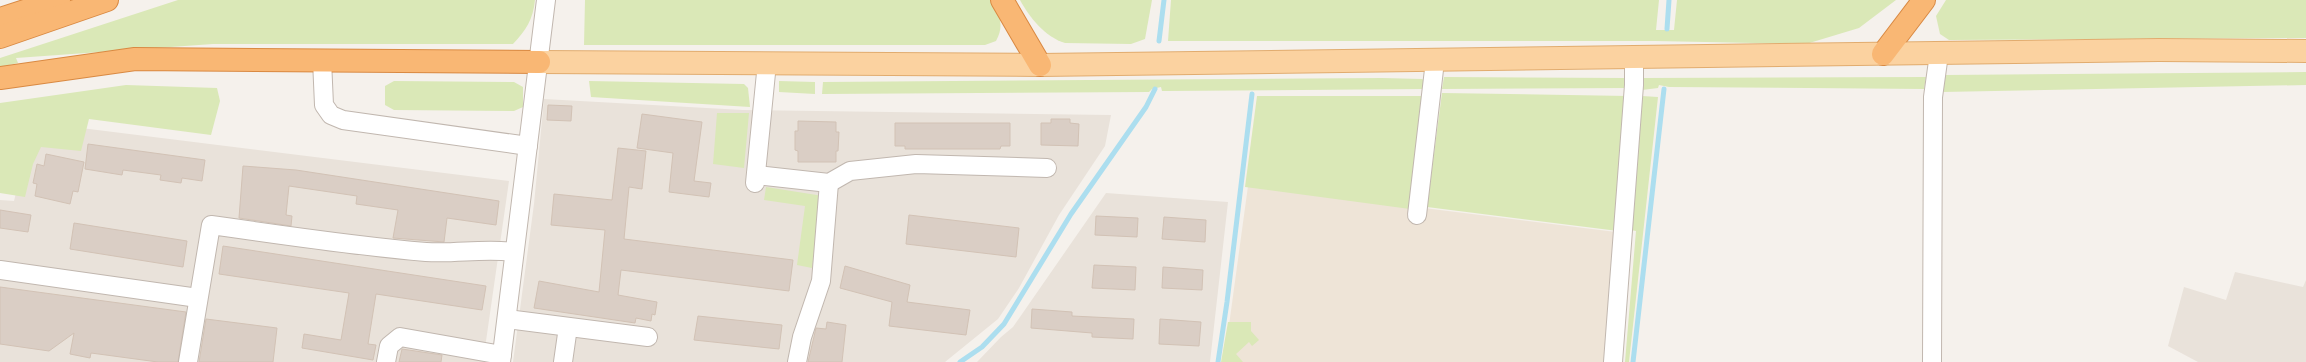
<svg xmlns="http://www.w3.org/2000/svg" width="2306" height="362" viewBox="0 0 2306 362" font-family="'Work Sans',sans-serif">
<rect width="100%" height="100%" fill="#f5f1ec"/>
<g fill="#e9e2da">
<polygon points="544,99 743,110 1111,115 1105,146 1059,215 1019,288 998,319 945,362 513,362 534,204"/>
<polygon points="57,125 509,181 483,362 0,362 0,200 14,201 26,152"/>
<polygon points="1106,193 1228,202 1210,362 977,362 1001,337 1013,327"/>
<polygon points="2235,272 2303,287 2306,280 2306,362 2198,362 2168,346 2184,287 2226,300"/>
</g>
<polygon fill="#eee4d7" points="1248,186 1632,234 1622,362 1224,362"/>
<g fill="#dae8b7">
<path d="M178 0H535C533 20 526 30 513 44H213L16 58 18 63 0 67V58Z"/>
<path d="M585 0H992C999 15 1005 25 996 41L985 45H584Z"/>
<path d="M1020 0H1152L1145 39 1131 44 1065 43C1045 37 1030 18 1020 0Z"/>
<polygon points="1171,0 1659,0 1656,30 1674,30 1677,0 1896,0 1859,28 1806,44 1655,41 1168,41"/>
<polygon points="1946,0 2306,0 2306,38 1949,40 1940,34 1936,16"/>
<polygon points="2306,72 2306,85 1942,92 1944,75"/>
<polygon points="1444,77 1625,78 1629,88 1442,89"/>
<polygon points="1926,77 1924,89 1669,87 1659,85 1658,88 1642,90 1643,78"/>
<polygon points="1382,78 1422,79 1425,81 1425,89 1166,91 1162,91 1161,87 1152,89 1149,92 822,94 823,82"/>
<polygon points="394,81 514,82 523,87 523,107 514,111 394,110 385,105 385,86"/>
<polygon points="589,81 744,84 748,88 750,107 591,97"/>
<polygon points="779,81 815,82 815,94 779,92"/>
<polygon points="126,85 217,88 220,101 211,135 89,119 81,151 41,147 33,164 25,197 0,193 0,103"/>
<polygon points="1442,93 1628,96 1618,231 1427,207"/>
<polygon points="1257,96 1424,96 1410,209 1245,187"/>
<polygon points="1642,96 1658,97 1629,362 1625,362 1636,231 1631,230"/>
<polygon points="717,113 749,113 744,168 713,164"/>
<polygon points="766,187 823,196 812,268 797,265 805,206 764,200"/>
<polygon points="1228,322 1251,322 1251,331 1259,340 1252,346 1249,342 1236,354 1243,362 1221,362"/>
</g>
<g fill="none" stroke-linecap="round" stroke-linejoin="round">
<g stroke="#acdeef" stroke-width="5">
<polyline points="1667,29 1669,0"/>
<polyline points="1159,41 1164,0"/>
<polyline points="960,362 982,347 1004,324 1071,214 1146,107 1155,89"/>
<polyline points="1218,362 1227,302 1252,94"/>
<polyline points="1633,362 1664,89"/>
</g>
</g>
<g fill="#dacec5" stroke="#d2c2b5">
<polygon points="548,105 572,106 571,121 547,120"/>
<polygon points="642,114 702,122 694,181 711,183 709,197 669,192 673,153 637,148"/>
<polygon points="1051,119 1070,119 1070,123 1079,124 1078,146 1041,145 1041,123 1051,123"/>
<polygon points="798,121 836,122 836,132 839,132 838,151 836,151 836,162 798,162 798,151 795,150 795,131 798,131"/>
<polygon points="895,123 1010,123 1010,146 1001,146 1000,149 905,149 905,146 895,146"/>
<polygon points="88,144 205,160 202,181 182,178 181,183 160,180 161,175 123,170 122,175 85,169"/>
<polygon points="618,148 646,151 642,189 629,187 624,239 793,260 789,291 621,270 618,295 657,302 655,315 652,314 651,321 636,318 635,323 534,308 539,281 599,292 605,230 551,225 554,194 612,200"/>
<polygon points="46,154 84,162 78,192 73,191 70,204 35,196 37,184 33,183 37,164 44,166"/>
<polygon points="243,166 296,170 499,201 496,225 447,218 444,242 393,238 398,210 356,204 357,196 289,186 286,215 292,216 291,226 239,218"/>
<polygon points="0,210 31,215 28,232 0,228"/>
<polygon points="909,215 1019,228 1016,257 906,244"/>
<polygon points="1096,216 1138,218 1137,237 1095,235"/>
<polygon points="1164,217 1206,220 1205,242 1162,239"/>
<polygon points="74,223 187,241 183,267 70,249"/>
<polygon points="223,246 486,286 482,310 376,294 368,344 376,345 373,360 302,348 304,334 341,340 349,293 219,274"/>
<polygon points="1094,265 1136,267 1135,290 1092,288"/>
<polygon points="845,266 910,285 907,302 970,310 966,335 889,326 892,302 840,288"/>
<polygon points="1163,267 1203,270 1202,290 1162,288"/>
<polygon points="0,287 186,312 178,362 158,362 91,353 90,358 70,354 74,333 49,351 0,344"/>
<polygon points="1032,309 1072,312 1072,316 1134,319 1133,339 1092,337 1092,333 1031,328"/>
<polygon points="698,316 782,325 779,349 694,340"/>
<polygon points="206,319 277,328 273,362 199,362"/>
<polygon points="1160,319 1201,322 1199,346 1159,344"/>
<polygon points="827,322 846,325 842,362 808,362 816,328 826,329"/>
<polygon points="402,349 442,355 441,362 399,362"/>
</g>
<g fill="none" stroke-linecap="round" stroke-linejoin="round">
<g stroke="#c1b7af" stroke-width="20">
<g id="minor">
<polyline points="322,60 324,105 331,115 343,120 528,146"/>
<polyline points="756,175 829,183 850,171 916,164 1047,168"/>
<polyline points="755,183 767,63"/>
<polyline points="1417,215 1435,61"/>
<polyline points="0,270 198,298"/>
<polyline points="507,319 648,337"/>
<path d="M188 362 211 225C283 235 354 246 426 252 456 254 484 248 514 252"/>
<polyline points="386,362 389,346 400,337 502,355"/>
<polyline points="501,362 546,0"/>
<polyline points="563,362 568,327"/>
<polyline points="797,362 802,337 821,281 829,183"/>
<polyline points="1613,362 1634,85 1634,57"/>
<polyline points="1932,362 1933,97 1939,54"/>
</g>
</g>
<g stroke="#e1ac6f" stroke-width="24">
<polyline id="major" points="539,62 1040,65 2159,50 2306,51"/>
</g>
<g stroke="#d98942" stroke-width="24">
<g id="highway">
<polyline points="1002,0 1040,65"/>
<polyline points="0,19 59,0"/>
<polyline points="0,37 107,0"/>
<polyline points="1883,54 1924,0"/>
<polyline points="0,78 135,59 539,62"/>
</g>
</g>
<use href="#minor" stroke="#fff" stroke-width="18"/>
<use href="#major" stroke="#fbd2a0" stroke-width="22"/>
<use href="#highway" stroke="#f9b774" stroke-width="22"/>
</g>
</svg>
